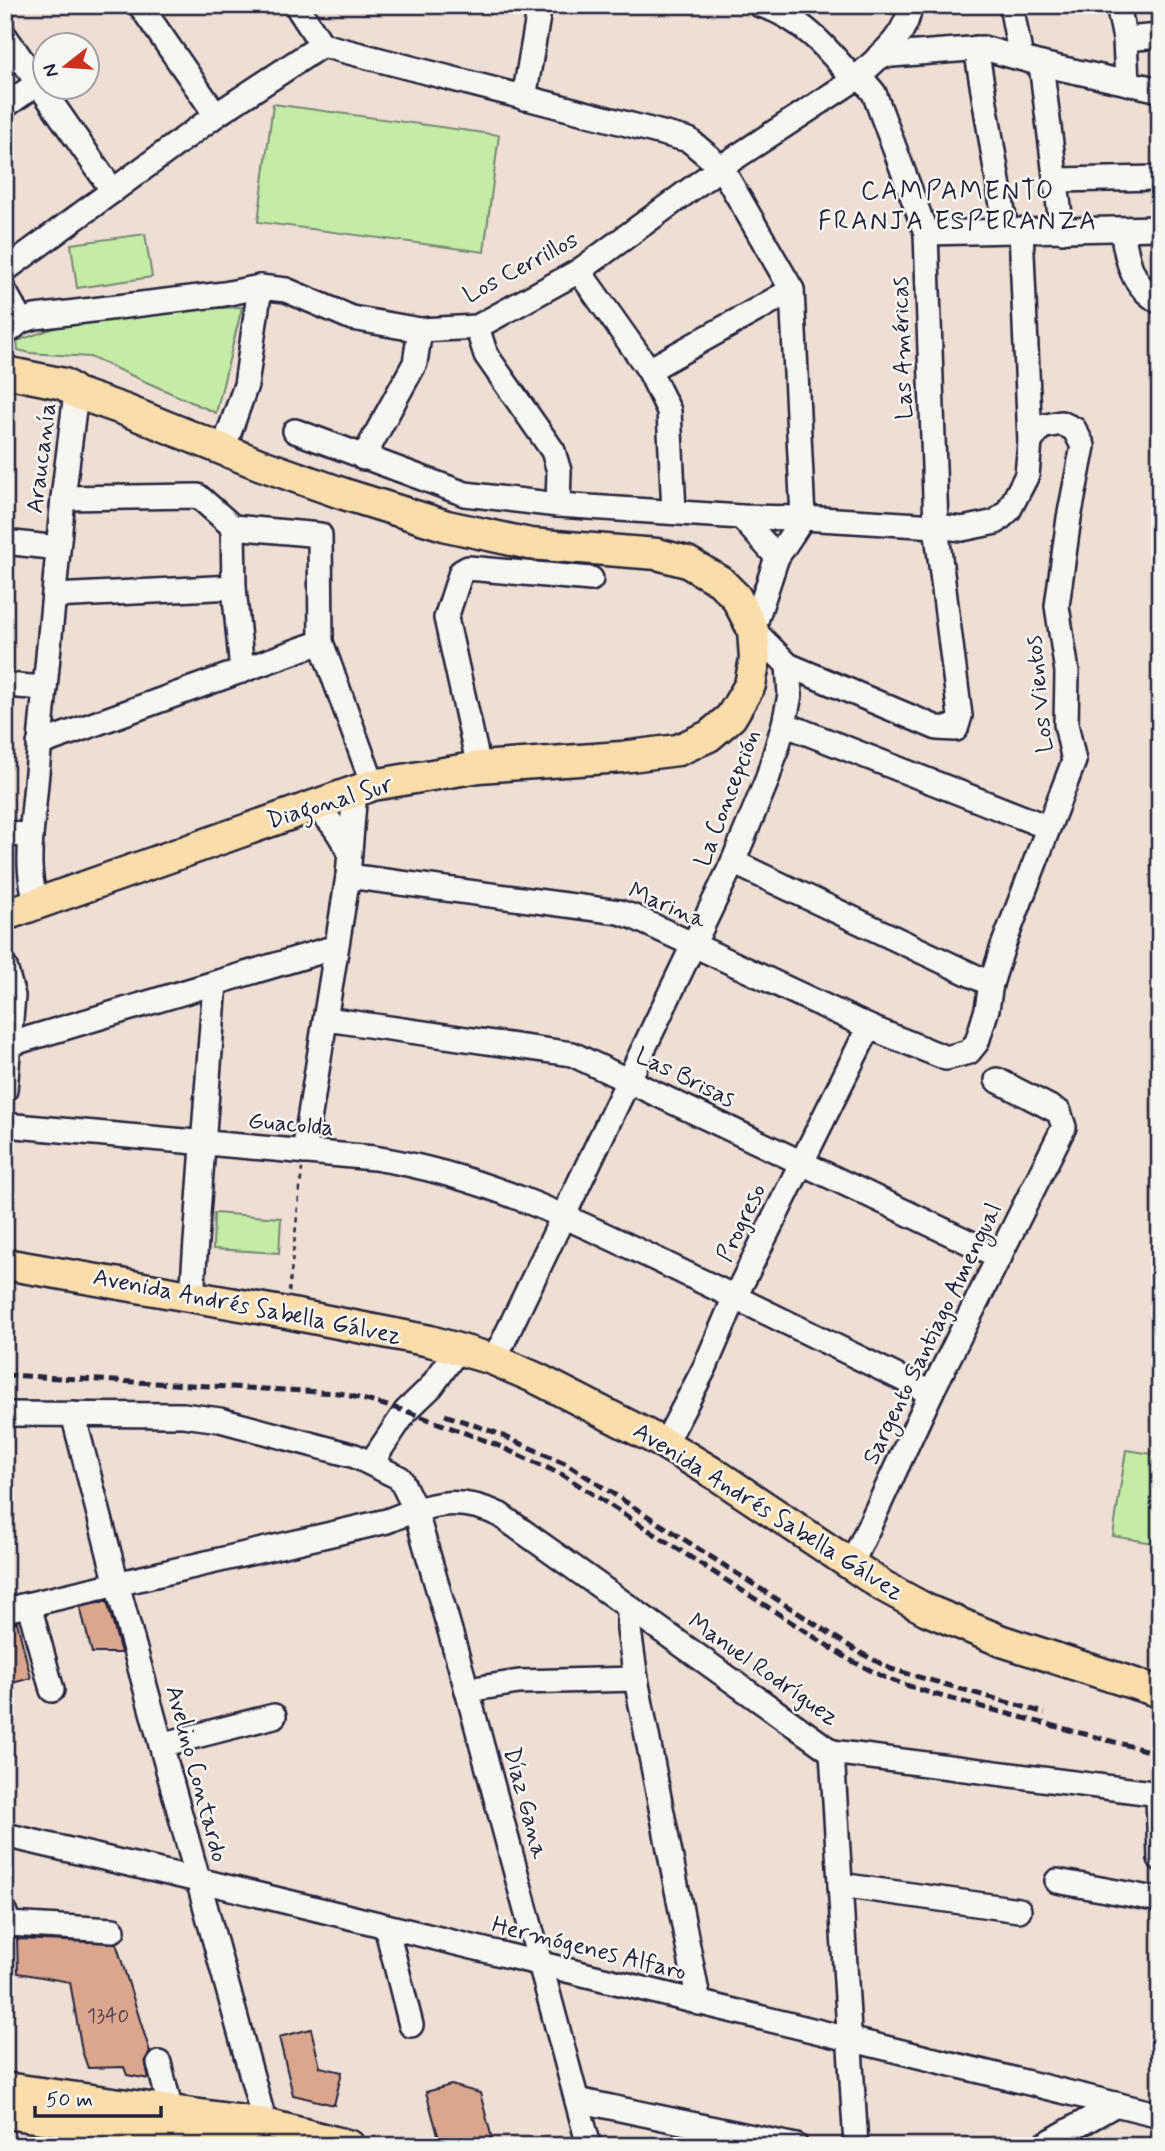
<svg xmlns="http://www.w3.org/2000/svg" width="1165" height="2151" viewBox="0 0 1165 2151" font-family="Mynerve,sans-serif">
<rect width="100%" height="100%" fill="#eeded4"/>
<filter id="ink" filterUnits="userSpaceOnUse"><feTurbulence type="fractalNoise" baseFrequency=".0143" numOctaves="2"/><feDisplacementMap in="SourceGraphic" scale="14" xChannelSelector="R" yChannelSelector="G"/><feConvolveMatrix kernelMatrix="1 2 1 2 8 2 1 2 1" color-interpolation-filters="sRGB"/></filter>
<g filter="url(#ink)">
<g fill="#c5eca7" stroke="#748771" stroke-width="2">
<polygon points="273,104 499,135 484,252 258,222"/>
<polygon points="145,234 152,277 77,288 71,244"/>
<polygon points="242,307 216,413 90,357 30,353 18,350 17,341 54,328 135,312"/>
<polygon points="214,1213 281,1218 279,1253 213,1249"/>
<polygon points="1126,1450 1160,1455 1160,1501 1153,1543 1113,1536"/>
</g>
<g fill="#daa68e" stroke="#22223b" stroke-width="2">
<polygon points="107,1601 121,1653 92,1653 80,1607"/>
<polygon points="17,1622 31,1678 5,1685 5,1624"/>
<polygon points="17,1939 116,1943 150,2052 145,2060 149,2079 127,2075 124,2067 88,2068 82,2051 70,1982 18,1973"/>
<polygon points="311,2029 320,2067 342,2072 334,2105 293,2095 279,2037"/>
<polygon points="451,2085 480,2093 494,2146 441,2146 426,2092"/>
</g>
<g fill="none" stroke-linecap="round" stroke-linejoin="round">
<g stroke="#22223b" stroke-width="28">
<g id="minor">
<polyline points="140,5 216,115"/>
<polyline points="296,5 322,45"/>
<polyline points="1011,5 1021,58"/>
<polyline points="1118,5 1125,39 1127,83"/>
<polyline points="5,36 113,191"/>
<polyline points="1125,39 1160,36"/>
<polyline points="322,45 689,140 721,167 792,290 803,518 777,557 753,630 788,665 790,695 784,724 767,780 733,862 502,1344 492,1359"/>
<polyline points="976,48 1006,230"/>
<polyline points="879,56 983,48 1041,64 1160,90"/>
<polyline points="1041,64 1062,231"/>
<polyline points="524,98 540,5"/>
<polyline points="5,106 38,83"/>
<polyline points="1056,180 1160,178"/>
<path d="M1122 230C1127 260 1131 286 1160 302"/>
<polyline points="926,233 1160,228"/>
<polyline points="5,270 216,115 322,45"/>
<polyline points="579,271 649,370 669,411 674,511"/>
<polyline points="5,292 21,321"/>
<polyline points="477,327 486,355 553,451 559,471 558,505"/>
<path d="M5 334 21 321 35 317 224 294 260 287 286 290 352 318 420 330 477 327 579 271 721 167 854 80C828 49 800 16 760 5"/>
<polyline points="649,370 792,290"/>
<polyline points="295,431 465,494 558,505 741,517 803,518 936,526 962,529 996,522 1009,510 1027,475 1030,442 1021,230"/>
<polyline points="223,450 246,385 260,287"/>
<polyline points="363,458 415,363 420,330"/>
<polyline points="63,498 198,496 233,527 320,535 321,642 373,785"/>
<polyline points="741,517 777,557"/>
<polyline points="233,527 234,587 242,671"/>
<polyline points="5,542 58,548"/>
<polyline points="54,596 234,587"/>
<path d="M788 665 937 728 956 729 960 716 936 526 926 233 874 93 864 81 854 80C875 60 908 37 910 5"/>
<polyline points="5,685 45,688"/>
<polyline points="784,724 1047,827"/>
<polyline points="39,744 321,642"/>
<polyline points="479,767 446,618 461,572 468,568 591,579"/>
<path d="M312 806C330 817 340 834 349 852"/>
<polyline points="5,833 31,836"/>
<polyline points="733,862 991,984"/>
<polyline points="348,876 619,912 634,917 869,1027 946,1058 969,1052 977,1042 987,1009 991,984 1003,946 1074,761 1066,724 1067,672 1057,606 1069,518 1083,446 1074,429 1061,423 1041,427 1030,442"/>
<path d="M37 903C29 880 29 860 31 836L63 498 76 393"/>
<polyline points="5,967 13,996 5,1090"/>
<polyline points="326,1019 572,1054 1000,1257"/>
<polyline points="10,1044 336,947"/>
<path d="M5 1125 374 1158C479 1174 573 1219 668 1265 756 1307 843 1350 931 1393"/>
<polyline points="304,1152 348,876 355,791"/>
<polyline points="192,1296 215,983"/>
<polyline points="5,1414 183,1415 220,1420 355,1456 400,1478 415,1509 467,1690 589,2146"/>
<polyline points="73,1414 117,1584 271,2146"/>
<polyline points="665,1444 705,1367 735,1297 869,1027"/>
<polyline points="371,1463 406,1411 431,1387 459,1348"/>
<polyline points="851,1565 931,1393 1064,1127 1059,1112 997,1080"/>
<polyline points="29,1605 52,1690"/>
<polyline points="629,1607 629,1630 636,1679 699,2003"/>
<path d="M5 1610 387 1521C428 1504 458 1495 500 1515L832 1752 1160 1794"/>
<polyline points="467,1690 519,1682 636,1679"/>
<polyline points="161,1745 274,1716"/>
<polyline points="832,1752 856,2146"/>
<polyline points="1158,1795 1160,1859"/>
<polyline points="5,1835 198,1880 1160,2115"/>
<polyline points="1057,1881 1160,1900"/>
<polyline points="840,1885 1019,1910"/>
<polyline points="5,1913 8,1924 113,1930"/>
<polyline points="386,1926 411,2025"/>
<polyline points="159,2063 171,2111"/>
<polyline points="577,2100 796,2146"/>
<polyline points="1042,2146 1116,2104"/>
</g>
</g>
<g stroke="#22223b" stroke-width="35">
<g id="major">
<polyline points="5,372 64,384 76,393 125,410 259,464 344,494 447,526 530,544 657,554 687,562 720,581 736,597 753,630 755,659 750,685 731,717 709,736 678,750 622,757 479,767 373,785 5,915"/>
<polyline points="5,1264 287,1313 430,1341 492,1359 538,1379 665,1444 720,1477 883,1586 927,1610 1002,1641 1160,1692"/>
<polyline points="5,2088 265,2124 350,2146"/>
<polyline points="5,2113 245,2146"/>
</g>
</g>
<g stroke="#22223b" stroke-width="2.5" stroke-dasharray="5 5" stroke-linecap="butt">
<polyline points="289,1292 302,1169"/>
<polyline points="1152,1773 1160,1751"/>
</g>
<use href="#minor" stroke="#f6f6f2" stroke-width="23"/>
<use href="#major" stroke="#faddab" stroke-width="30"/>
<g stroke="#22223b" stroke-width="5" stroke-dasharray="10 5" stroke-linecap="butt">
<polyline points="5,1375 340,1393 406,1411 492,1443 563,1475 850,1660 888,1679 933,1694 1160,1754"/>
<polyline points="445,1415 494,1432 567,1464 857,1651 891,1669 1045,1713"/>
</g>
</g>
</g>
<g text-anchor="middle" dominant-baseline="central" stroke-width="5" stroke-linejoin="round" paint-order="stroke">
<g font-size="21" fill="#504350">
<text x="108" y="2016">1340</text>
</g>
<g font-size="24" fill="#22223b" stroke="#f6f6f2">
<text transform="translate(521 268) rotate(-28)">Los Cerrillos</text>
<text transform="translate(903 348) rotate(-92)">Las Américas</text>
<text transform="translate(42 458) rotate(-83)">Araucanía</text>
<text transform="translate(1040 694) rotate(-96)">Los Vientos</text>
<text transform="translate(728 798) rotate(-69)">La Concepción</text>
<text transform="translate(330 803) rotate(-17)">Diagonal Sur</text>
<text transform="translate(667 906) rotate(23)">Marina</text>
<text transform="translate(685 1078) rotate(26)">Las Brisas</text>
<text transform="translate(291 1125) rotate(5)">Guacolda</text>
<text transform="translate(742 1223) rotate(-64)">Progreso</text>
<text transform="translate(247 1307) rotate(11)">Avenida Andrés Sabella Gálvez</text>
<text transform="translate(933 1334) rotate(-64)">Sargento Santiago Amengual</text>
<text transform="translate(768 1512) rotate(32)">Avenida Andrés Sabella Gálvez</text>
<text transform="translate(763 1670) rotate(35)">Manuel Rodríguez</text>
<text transform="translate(196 1774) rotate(75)">Avelino Contardo</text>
<text transform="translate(525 1803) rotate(75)">Díaz Gana</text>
<text transform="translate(589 1949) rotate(14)">Hermógenes Alfaro</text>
</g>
<g font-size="26" letter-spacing="2" fill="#22223b" stroke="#f6f6f2">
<text x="958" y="192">CAMPAMENTO<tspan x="958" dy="30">FRANJA ESPERANZA</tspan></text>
</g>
</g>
<rect width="1165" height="2151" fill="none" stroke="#f6f6f2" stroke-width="28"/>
<rect x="14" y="14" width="1137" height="2123" fill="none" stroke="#22223b" stroke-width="2.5" filter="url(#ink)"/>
<g transform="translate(66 66) rotate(253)"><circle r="33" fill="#f6f6f2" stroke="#a1a1a9" stroke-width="2"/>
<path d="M0-5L12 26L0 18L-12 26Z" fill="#c8321e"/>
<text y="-10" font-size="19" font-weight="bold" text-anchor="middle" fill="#22223b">N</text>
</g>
<path d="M35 2106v10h126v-10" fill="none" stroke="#22223b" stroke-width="3.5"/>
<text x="46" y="2106" font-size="21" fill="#22223b" stroke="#f6f6f2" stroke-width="5" paint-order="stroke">50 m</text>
</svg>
